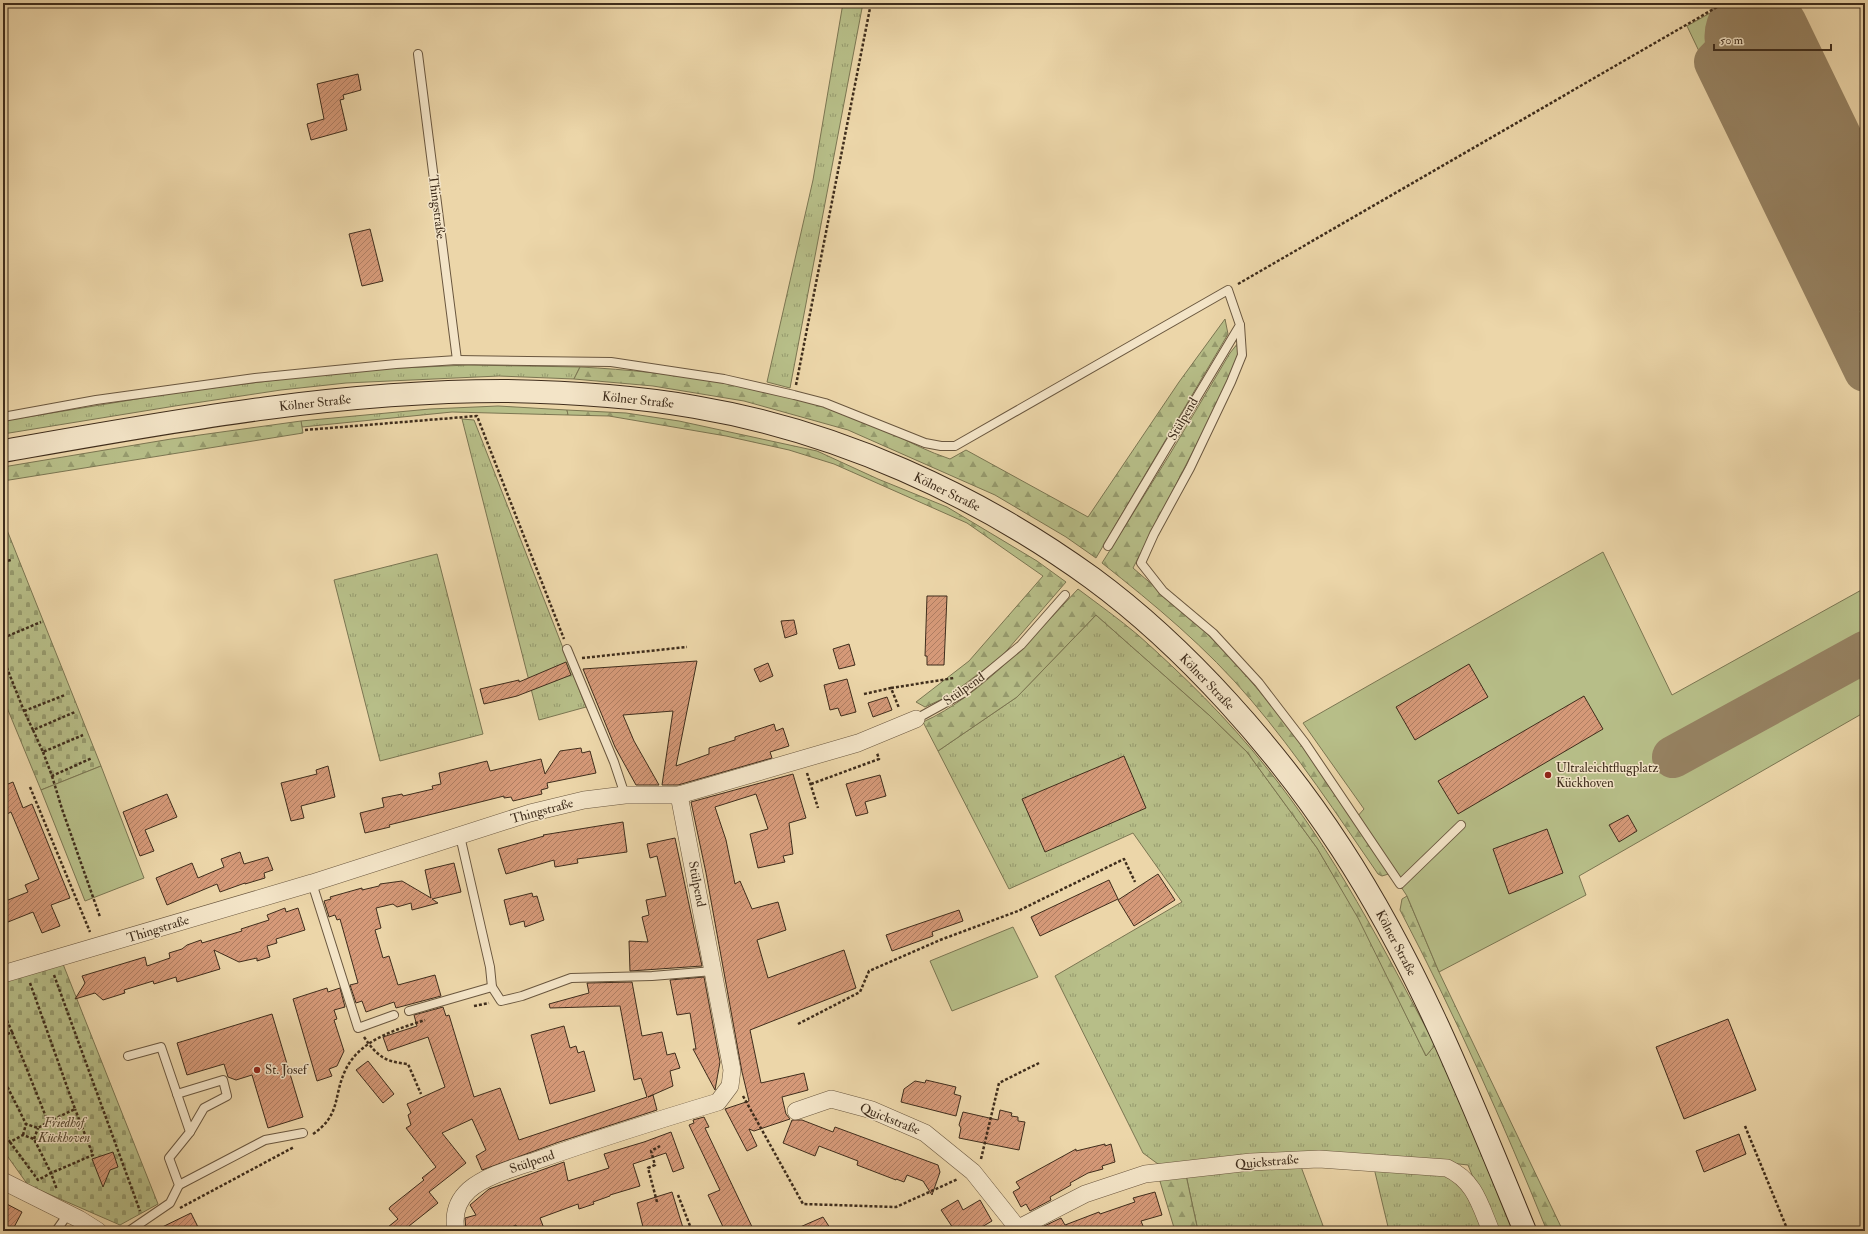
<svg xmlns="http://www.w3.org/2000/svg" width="1868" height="1234" viewBox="0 0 1868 1234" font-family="'IM FELL Double Pica',serif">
<defs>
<pattern id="grass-tufts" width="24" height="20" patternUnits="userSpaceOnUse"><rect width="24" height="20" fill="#b7be88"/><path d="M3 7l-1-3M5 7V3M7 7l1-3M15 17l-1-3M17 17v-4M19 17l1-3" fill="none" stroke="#969b6e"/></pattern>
<pattern id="forest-firs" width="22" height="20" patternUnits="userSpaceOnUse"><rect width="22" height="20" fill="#b7be88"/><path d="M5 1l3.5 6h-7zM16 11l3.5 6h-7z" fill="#969b6e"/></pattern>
<pattern id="cemetery-stones" width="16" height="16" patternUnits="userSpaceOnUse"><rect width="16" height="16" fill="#b7be88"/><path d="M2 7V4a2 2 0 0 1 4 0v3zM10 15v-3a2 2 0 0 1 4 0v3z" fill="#969b6e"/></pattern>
<pattern id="building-hatch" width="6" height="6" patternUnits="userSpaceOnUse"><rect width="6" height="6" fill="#d59978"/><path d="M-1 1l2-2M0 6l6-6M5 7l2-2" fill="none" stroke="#ae7d62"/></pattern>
</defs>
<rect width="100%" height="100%" fill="#ecd6a9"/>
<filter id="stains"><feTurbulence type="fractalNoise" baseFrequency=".005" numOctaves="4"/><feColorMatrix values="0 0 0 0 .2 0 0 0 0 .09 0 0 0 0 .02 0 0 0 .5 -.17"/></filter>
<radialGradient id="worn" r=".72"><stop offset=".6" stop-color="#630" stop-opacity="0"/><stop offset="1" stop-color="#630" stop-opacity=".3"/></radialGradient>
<g fill="url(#grass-tufts)" stroke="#7b7652">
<polygon points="843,3 863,3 790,388 767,382 813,180"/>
<polygon points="468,365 580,367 574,379 499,376 346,383 281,390 175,406 3,434 3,421 173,393 292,378 378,369"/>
<polygon points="498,406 567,410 568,415 452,412 302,427 301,421 430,409"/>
<polygon points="462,419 474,420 586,707 539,720"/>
<polygon points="437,554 483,734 380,761 334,580"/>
<polygon points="1096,615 1209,715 1247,752 1317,848 1359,918 1426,1056 1435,1045 1515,1231 1495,1231 1468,1165 1415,1159 1158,1164 1143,1153 1055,976 1182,902 1133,833 1009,889 938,751 1017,697"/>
<polygon points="1300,1164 1325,1231 1198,1231 1186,1175"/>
<polygon points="1374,1168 1428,1170 1459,1181 1485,1231 1389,1231"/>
</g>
<g fill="url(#forest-firs)" stroke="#7b7652">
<path d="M1225 319 1228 334 1096 558 1066 537 995 495 848 430 744 401 653 386 574 379 580 367C675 372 772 386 862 418 872 422 882 428 892 433 911 443 929 452 950 459L966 450 1088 517 1179 382Z"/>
<path d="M1238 343 1239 353 1224 391 1133 568C1164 595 1197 622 1225 652 1288 720 1340 797 1392 873L1382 876 1378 874C1338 816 1297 754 1251 700 1207 648 1155 605 1102 563L1170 454 1230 353Z"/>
<polygon points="567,410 626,413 679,421 817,451 878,479 947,507 1037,561 1066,582 1002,656 949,696 925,707 916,702 969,661 1043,576 967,523 834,464 789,450 726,436 609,416 568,415"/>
<polygon points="301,421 303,433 3,481 3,467 171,439"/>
<path d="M1078 589C1098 604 1119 619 1138 635 1183 675 1228 719 1266 767 1334 851 1384 949 1435 1045L1426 1056 1358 918 1317 848 1247 752 1209 715 1096 615 1017 697 938 751 923 722C981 696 1035 635 1078 589Z"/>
<path d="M1407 896 1439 972 1563 1231H1547C1503 1122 1455 1015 1400 910L1402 899Z"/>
<polygon points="1186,1175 1198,1231 1175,1231 1159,1178"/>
</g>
<g fill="url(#cemetery-stones)" stroke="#7b7652">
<polygon points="3,520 101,766 41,790 3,698"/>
<polygon points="63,964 158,1204 120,1225 28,1185 3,1150 3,981"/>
</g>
<g fill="#b7be88" stroke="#7b7652">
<polygon points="1728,3 1787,3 1865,164 1865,400 1687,26"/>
<polygon points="1603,552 1672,695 1865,588 1865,712 1579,876 1586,895 1439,972 1407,896 1356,818 1364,809 1303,723"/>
<polygon points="101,766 144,878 85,901 41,790"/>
<polygon points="1013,927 1038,977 952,1011 930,961"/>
</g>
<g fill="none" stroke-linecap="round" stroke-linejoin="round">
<g stroke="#968262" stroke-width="42">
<polyline points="1757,36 1738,38 1715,62 1865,371"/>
<polyline points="1673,757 1865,652"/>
</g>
<polyline stroke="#968262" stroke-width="105" points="1757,36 1865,259"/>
</g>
<g fill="url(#building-hatch)" stroke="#3f2d1c">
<polygon points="358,74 361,90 343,95 344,99 340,100 347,130 311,140 307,124 324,119 317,84"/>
<polygon points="370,229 383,281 362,286 349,234"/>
<polygon points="927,596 947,596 944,665 927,665 927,656 925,656"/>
<polygon points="794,620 797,634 785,638 781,621"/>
<polygon points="849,644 855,665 839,669 833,649"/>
<polygon points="697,661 676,766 709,754 709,748 735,740 735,737 774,724 776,731 783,728 789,746 770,752 772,758 678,785 662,785 673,711 623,715 634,741 659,785 636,785 615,747 583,669"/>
<polygon points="566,662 571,675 517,696 484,704 480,689 519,680 519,682"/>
<polygon points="768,663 773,676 760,682 754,669"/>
<polygon points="1469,664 1488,697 1415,740 1396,707"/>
<polygon points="847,679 856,712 841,716 838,708 830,710 824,685"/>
<polygon points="1584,696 1603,729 1458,814 1438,781"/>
<polygon points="887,697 892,710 873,717 868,703"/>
<polygon points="581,748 582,753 590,751 596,773 547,783 548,788 541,790 542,794 513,801 511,797 504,798 504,796 389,825 390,827 365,833 360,813 384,807 382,798 402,794 403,796 433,789 432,786 441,784 439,773 487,761 490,771 541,759 545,774 560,751"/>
<polygon points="1124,756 1146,808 1045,852 1022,799"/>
<polygon points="328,766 335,797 301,806 304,818 291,821 281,783 317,774 316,770"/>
<polygon points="793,774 806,818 789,823 793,854 783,856 785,862 758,868 750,834 768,829 756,794 715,807 726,840 735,884 740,881 752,909 778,902 786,930 757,940 768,978 844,950 856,988 750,1030 761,1083 804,1073 808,1090 782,1097 786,1114 790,1119 754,1131 749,1129 757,1146 747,1151 725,1109 749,1101 742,1072 706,873 691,802"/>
<polygon points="880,775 886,796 865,802 868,813 856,816 846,784"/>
<polygon points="13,782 23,808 32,804 70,898 51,905 60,926 42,933 33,912 3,924 3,902 28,892 25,885 39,879 11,812 3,816 3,786"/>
<polygon points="167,794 177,817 145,830 154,851 140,856 123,812"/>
<polygon points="1628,815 1637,831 1619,842 1609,825"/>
<polygon points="623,822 627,852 577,859 578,863 555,867 554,860 506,874 498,849 544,836 543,835"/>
<polygon points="1547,829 1563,873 1509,894 1493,849"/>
<polygon points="675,838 702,966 630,971 629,941 648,942 642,917 649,915 646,900 666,896 657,856 650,858 647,844"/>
<polygon points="240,852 244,864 268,857 273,870 264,873 265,878 245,884 245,883 220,892 217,884 167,905 156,878 192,863 198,878 224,867 221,859"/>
<polygon points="454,863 461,892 432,899 438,903 412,910 411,903 397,907 393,904 376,908 381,928 375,930 383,958 389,956 398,985 435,975 441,996 396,1008 394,1002 366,1012 362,1001 356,1003 350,985 358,983 340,919 337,920 335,915 329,917 324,901 331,899 330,897 362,888 362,890 379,886 380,884 402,881 431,898 425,870"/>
<polygon points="1158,874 1175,900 1134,926 1118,900"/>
<polygon points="1109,880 1118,899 1040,936 1031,917"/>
<polygon points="532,893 533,897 537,896 544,920 525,927 524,921 510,925 504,900"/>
<polygon points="285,908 286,912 298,908 305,930 276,939 277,943 267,946 270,957 257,961 257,958 239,962 214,950 220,969 177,982 176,977 154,984 153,981 124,990 125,993 103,1000 95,993 75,999 85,983 82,976 145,957 147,966 170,958 169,953 182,949 187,945 201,940 202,943 242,931 241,929 269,920 267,915"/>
<polygon points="959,910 963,921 932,932 933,936 892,951 886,935"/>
<polygon points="704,977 720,1062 715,1090 693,1049 696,1049 690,1013 677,1015 670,980"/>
<polygon points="632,982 642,1036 662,1032 667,1055 675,1053 680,1068 670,1071 673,1086 648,1097 653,1095 657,1110 559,1142 482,1170 476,1156 486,1150 472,1119 442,1133 466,1163 429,1192 438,1203 409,1226 413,1231 383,1231 398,1219 389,1209 390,1207 424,1180 422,1178 436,1167 406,1128 411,1125 408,1115 411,1113 407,1104 445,1087 428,1037 388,1051 383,1037 417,1026 414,1015 443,1007 446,1016 449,1015 474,1097 500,1088 519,1140 647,1097 641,1078 634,1080 620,1006 550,1008 549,1004 589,993 587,983"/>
<polygon points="327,988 328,992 340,988 345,1007 334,1010 337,1019 334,1020 344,1051 337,1066 329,1069 332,1076 317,1081 293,999"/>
<polygon points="272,1014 303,1117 268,1128 252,1075 236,1080 228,1077 224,1064 187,1075 177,1043"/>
<polygon points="1728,1019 1756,1090 1684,1119 1656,1047"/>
<polygon points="564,1026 570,1048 576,1046 578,1053 584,1051 595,1091 550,1104 531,1035"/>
<polygon points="368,1061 394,1094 383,1103 356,1070"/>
<polygon points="926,1080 956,1087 954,1094 961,1096 956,1116 901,1102 904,1089 915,1081 925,1083"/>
<polygon points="1000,1110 1012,1113 1011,1116 1018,1117 1018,1121 1025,1122 1019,1150 959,1138 961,1128 959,1125 963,1112 998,1120"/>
<polygon points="704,1117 709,1127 705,1128 754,1231 725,1231 708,1195 720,1190 689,1125 694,1123 693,1120"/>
<polygon points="792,1120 802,1120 833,1132 835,1127 938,1165 940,1172 932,1195 923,1181 907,1175 904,1182 896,1179 896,1180 857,1165 858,1161 819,1146 815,1156 783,1143"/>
<polygon points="671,1132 684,1168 673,1172 666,1153 633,1164 640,1186 610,1195 610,1196 593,1202 594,1204 579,1209 578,1204 540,1218 545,1231 518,1231 516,1225 503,1231 466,1231 465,1218 476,1215 470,1205 489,1189 564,1162 568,1181 609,1168 604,1154 644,1142"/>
<polygon points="1739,1134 1746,1154 1704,1172 1696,1151"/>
<polygon points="1105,1144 1105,1146 1111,1144 1115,1162 1102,1166 1103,1169 1088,1173 1070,1183 1071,1185 1050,1197 1051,1200 1030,1211 1026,1204 1021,1207 1013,1192 1020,1188 1016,1182 1076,1149 1076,1151"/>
<polygon points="113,1152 118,1167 110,1170 103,1187 92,1159"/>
<polygon points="672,1192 684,1231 644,1231 637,1203"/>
<polygon points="1155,1192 1162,1215 1141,1221 1145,1231 1041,1231 1040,1228 1061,1218 1065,1225 1099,1212 1100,1214 1135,1202 1133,1198"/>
<polygon points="958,1200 963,1210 980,1200 992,1221 975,1231 955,1231 941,1210"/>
<polygon points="3,1202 22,1212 12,1231 3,1231"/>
<polygon points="191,1213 200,1231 154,1231"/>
<polygon points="823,1217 832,1231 791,1231"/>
</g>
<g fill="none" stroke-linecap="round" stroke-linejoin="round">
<g stroke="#6a573f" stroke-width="10">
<g id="service">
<polyline points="418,54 457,360"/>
<polyline points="1240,325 1242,355 1231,382 1190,468 1154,534 1141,563 1163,591 1213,633 1259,683 1305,743 1400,884 1461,825"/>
<polyline points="3,417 96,400 255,378 396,364 457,360 611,362 724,379 794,395 825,403 925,443 941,446 955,446 1228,290 1240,325 1108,546"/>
<polyline points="567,649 614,762 625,795"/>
<polyline points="916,719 963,693 1021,645 1065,595"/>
<polyline points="460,836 490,967 492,987"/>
<polyline points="312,883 358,1028 394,1015"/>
<polyline points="409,1011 492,987 501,1001 522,996 571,978 652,976 713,971"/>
<polyline points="128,1056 161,1047 190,1132 169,1158 179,1185 170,1203 129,1231"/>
<polyline points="177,1094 223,1080 227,1096 204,1108 190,1132"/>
<polyline points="179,1185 265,1140 303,1133"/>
<polyline points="56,1231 68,1214"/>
</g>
</g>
<g stroke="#6a573f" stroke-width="18">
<g id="minor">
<polyline points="3,974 312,883 530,813 584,800 625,795 679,795 858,743 916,719"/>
<polyline points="796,1111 831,1099 872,1110 925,1133 973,1172 1020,1231"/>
<polyline points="3,1181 79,1219 98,1231"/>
<path d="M456 1231C453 1215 457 1201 469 1190 486 1175 517 1167 538 1160 598 1139 658 1120 718 1102L730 1086 732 1070 679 795"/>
<path d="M1013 1231 1085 1194 1145 1174 1251 1162 1319 1159 1447 1168C1475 1181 1480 1205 1491 1231"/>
</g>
</g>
<g stroke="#3f2d1c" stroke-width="24">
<path id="secondary" d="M3 451C168 422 334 391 503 391 567 392 632 396 695 407 837 431 976 494 1092 578 1186 647 1278 751 1341 848 1419 967 1471 1100 1525 1231"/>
</g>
<g stroke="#3f2d1c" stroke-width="2.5" stroke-dasharray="3 2" stroke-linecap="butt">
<polyline points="1238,284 1724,3"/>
<polyline points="796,385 871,3"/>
<polyline points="305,430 477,416 564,639"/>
<polyline points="3,562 11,560"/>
<polyline points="3,638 41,622"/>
<polyline points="3,658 24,711 33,730 75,712"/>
<polyline points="582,658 687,647"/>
<polyline points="891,688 954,678"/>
<polyline points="864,694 891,688 899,708"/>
<polyline points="24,711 65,695"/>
<polyline points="33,730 43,752 83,735"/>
<polyline points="43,752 52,776 92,758"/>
<polyline points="807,773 818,808"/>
<polyline points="52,776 62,809 100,917"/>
<polyline points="811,784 879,759 877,753"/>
<polyline points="30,787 90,932"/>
<polyline points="54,975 140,1211"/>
<polyline points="30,983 75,1109 48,1122"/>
<polyline points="474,1006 489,1003"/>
<polyline points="3,1011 12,1032 3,1036"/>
<polyline points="798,1024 860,992 869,971 940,940 1018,911 1124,859 1135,882"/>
<path d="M364 1037C377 1056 385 1062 408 1064L421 1094"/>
<polyline points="3,1078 26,1124 38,1128 48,1122 12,1032"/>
<polyline points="743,1096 803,1204 896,1207 958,1179"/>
<polyline points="1745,1126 1788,1231"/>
<polyline points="3,1132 10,1142 23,1135 34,1139 51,1173 93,1155 75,1109"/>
<path d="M313 1134C341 1115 333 1097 345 1071 359 1040 395 1030 425 1020"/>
<polyline points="23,1135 26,1124"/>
<polyline points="34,1139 38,1128"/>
<polyline points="10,1142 38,1180 51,1173 57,1190"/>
<polyline points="981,1159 999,1083 1039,1063"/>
<polyline points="678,1195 692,1231"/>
<polyline points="657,1202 648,1168 655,1165 651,1151 660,1146"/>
<polyline points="180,1208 294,1147"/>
</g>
<use href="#service" stroke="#f3e4c7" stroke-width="8"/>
<use href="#minor" stroke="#f3e4c7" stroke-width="17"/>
<use href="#secondary" stroke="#f3e4c7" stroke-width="22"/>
</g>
<g fill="#8f2418" stroke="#f3e4c7" stroke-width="1.5">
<circle cx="1548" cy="775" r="4"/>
<circle cx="257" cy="1070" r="4"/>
</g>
<g text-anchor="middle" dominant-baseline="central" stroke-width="3" stroke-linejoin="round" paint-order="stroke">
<g font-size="13" fill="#3f2d1c" stroke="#f3e4c7">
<text transform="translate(437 207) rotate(83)">Thingstraße</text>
<text transform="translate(638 400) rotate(6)">Kölner Straße</text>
<text transform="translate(315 403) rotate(-6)">Kölner Straße</text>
<text transform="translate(1183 419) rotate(-60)">Stülpend</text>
<text transform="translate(947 492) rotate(26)">Kölner Straße</text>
<text transform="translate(1207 682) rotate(46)">Kölner Straße</text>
<text transform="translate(964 689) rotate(-35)">Stülpend</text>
<text transform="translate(542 811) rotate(-15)">Thingstraße</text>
<text transform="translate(697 884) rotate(79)">Stülpend</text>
<text transform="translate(158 929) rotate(-17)">Thingstraße</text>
<text transform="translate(1396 943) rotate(62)">Kölner Straße</text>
<text transform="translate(890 1119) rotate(22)">Quickstraße</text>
<text transform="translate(532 1162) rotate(-19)">Stülpend</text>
<text transform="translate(1267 1162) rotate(-5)">Quickstraße</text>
</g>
<g font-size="13" fill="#3f2d1c" stroke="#f3e4c7" text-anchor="start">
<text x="1556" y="768">Ultraleichtflugplatz<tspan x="1556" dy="15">Kückhoven</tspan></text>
<text x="265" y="1070">St. Josef</text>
</g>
<g font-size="13" font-style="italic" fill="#574a32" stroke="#f3e4c7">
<text x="64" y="1123">Friedhof<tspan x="64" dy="15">Kückhoven</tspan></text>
</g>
</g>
<rect width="1868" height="1234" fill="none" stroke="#ecd6a9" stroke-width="16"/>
<rect x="4" y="4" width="1860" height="1226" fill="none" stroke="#3f2d1c" stroke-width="2"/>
<rect x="8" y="8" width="1852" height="1218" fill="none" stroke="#3f2d1c"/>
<path d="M1714 44v6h117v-6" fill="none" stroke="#3f2d1c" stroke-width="2"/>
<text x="1720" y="44" font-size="12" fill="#3f2d1c" stroke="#f3e4c7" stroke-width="3" paint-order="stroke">50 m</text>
<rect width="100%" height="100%" filter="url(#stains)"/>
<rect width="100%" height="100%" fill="url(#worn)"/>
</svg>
